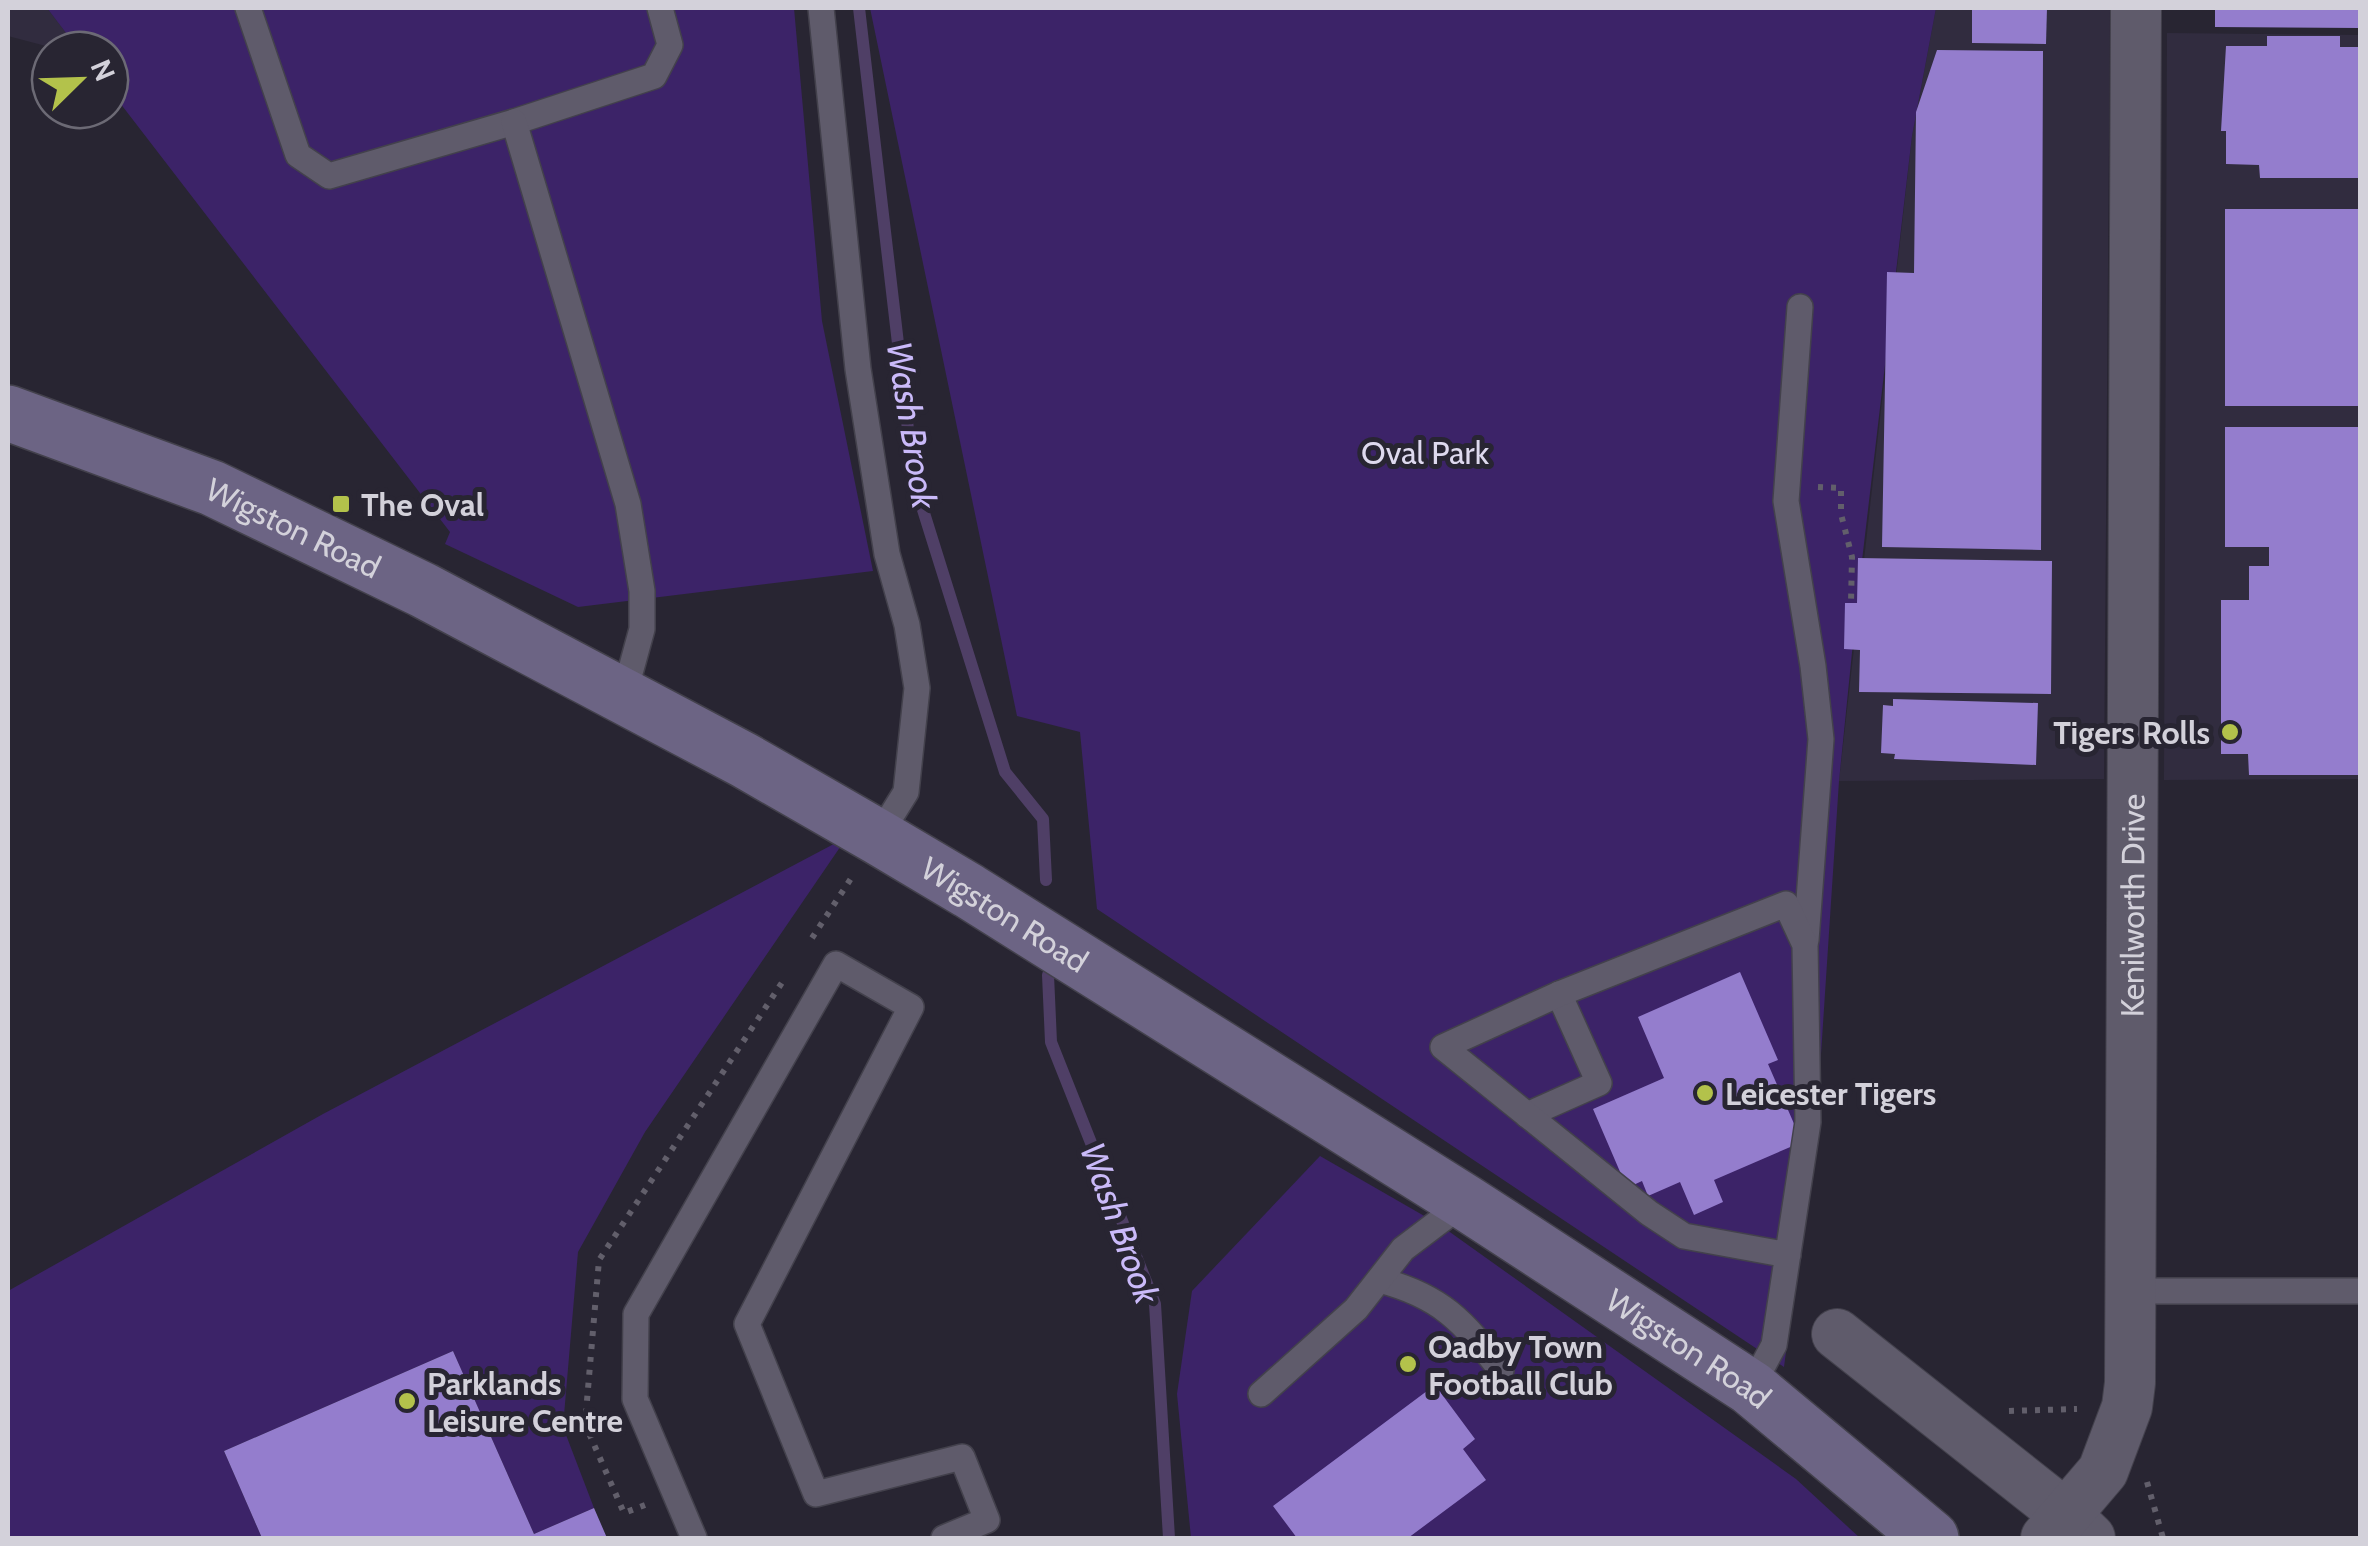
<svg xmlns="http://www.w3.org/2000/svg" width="2368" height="1546" viewBox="0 0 2368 1546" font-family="Cabin,sans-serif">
<rect width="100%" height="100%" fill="#282532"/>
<g fill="#312c3f">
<polygon points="8,8 47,8 79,50 61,50 8,36"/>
<polygon points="1936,8 2110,8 2104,779 1839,781 1912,136"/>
<polygon points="2167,33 2360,35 2360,779 2164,780"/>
</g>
<g fill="#3c2368">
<polygon points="47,8 794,8 822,321 873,571 578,607 445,544 450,532 110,90 110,50 79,50"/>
<polygon points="870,8 1936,8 1912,136 1857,603 1839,781 1817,1115 1784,1367 1097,909 1080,732 1017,716"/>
<polygon points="847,837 645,1132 578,1252 563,1427 594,1508 534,1534 453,1351 224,1451 262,1538 8,1538 8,1291 323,1114"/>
<polygon points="1320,1156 1440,1225 1796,1479 1860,1538 1191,1538 1177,1394 1192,1291"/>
</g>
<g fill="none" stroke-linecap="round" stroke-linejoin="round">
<g stroke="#4f3f66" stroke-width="12">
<polyline points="859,8 914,481 1005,772 1043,819 1046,880"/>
<polyline points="1048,975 1051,1042 1155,1304 1169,1538"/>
</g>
</g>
<g fill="#947dcd">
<polygon points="1972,8 2047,8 2046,44 1972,43"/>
<polygon points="2215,8 2360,8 2360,28 2215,27"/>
<polygon points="2267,36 2340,36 2340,47 2360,47 2360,178 2260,178 2259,165 2226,164 2226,131 2221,131 2226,46 2267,46"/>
<polygon points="1937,50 2043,51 2041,550 1882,547 1887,272 1914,273 1916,112"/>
<rect x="2225" y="209" width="135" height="197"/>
<polygon points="2225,427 2360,427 2360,775 2249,775 2248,754 2221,754 2221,600 2249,600 2249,566 2269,566 2269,547 2225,547"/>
<polygon points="1858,558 2052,561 2051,694 1859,692 1860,650 1844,649 1845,603 1857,603"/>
<polygon points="1893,699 2038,703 2036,765 1894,759 1895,754 1881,753 1883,705 1893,706"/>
<polygon points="1740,972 1778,1060 1768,1064 1802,1142 1714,1180 1723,1202 1694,1215 1680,1182 1648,1196 1642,1181 1627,1188 1593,1109 1664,1078 1638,1017"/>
<polygon points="453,1351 534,1534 594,1508 607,1538 262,1538 224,1451"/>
<polygon points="1435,1385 1475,1439 1463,1449 1486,1480 1408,1538 1297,1538 1273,1506"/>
</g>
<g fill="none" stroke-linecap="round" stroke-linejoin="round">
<g stroke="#43414c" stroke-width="28">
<g id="service">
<polyline points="248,8 298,155 329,176 514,122 654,76 670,45 660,8"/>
<polyline points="821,8 858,369 887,554 907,625 917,688 906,792 878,837"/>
<polyline points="514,122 628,504 642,591 642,629 624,695"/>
<polyline points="1800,307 1786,501 1813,666 1821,739 1806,940"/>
<polyline points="1527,1115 1599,1083 1559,994"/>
<path d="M1379 1280C1441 1296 1463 1321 1501 1370"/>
<polyline points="2130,1291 2360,1291"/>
<polyline points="1751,1388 1774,1345 1808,1122 1805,945 1786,904 1559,994 1443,1047 1649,1213 1684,1236 1788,1255"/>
<polyline points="1261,1394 1356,1309 1403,1249 1465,1202"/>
<polyline points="694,1538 635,1399 636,1314 836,964 911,1007 747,1324 816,1494 962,1457 987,1520 944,1538"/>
</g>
</g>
<g stroke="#43414c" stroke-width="52">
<g id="minor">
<polyline points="1837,1334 2066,1515 2090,1538"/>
<path id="s1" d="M2046 1538 2103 1471 2127 1407 2130 1383 2136 8"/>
</g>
</g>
<g stroke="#43414c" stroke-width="58">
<g id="secondary">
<path id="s2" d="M8 413 212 488 423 590 744 760 878 837 969 891 1465 1202 1751 1388 1931 1538"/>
</g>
</g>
<g stroke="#625f6b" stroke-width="6" stroke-dasharray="5 8" stroke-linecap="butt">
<polyline points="1818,487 1841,488 1841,514 1852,557 1851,603"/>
<polyline points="812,938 852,877"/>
<polyline points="2009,1411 2077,1409"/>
<polyline points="2147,1482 2163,1538"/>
<polyline points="645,1505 624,1513 585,1424 599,1260 785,978"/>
</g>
<use href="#service" stroke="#5f5b6b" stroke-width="25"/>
<use href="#minor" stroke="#5f5b6b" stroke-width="50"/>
<use href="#secondary" stroke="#6c6484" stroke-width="55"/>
</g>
<g fill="#b3c24b" stroke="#282532" stroke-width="4">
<rect x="331" y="494" width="20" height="20" rx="5"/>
<circle cx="2230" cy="732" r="10"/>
<circle cx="1705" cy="1093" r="10"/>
<circle cx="1408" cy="1364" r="10"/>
<circle cx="407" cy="1401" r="10"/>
</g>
<g text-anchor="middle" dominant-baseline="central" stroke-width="10" stroke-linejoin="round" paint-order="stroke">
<g font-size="32" fill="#ded9ee" stroke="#282532">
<text x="1425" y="452">Oval Park</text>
</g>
<g font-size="32" font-weight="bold" fill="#d3d1da" stroke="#282532" text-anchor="start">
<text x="361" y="504">The Oval</text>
<text x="2210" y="732" text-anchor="end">Tigers Rolls</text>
<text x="1725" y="1093">Leicester Tigers</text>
<text x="1428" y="1346">Oadby Town<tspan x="1428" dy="37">Football Club</tspan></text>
<text x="427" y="1383">Parklands<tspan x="427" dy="37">Leisure Centre</tspan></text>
</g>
<g font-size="32" fill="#d3d1da" stroke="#282532">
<text stroke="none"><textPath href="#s2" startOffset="308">Wigston Road</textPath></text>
<text stroke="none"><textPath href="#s1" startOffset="658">Kenilworth Drive</textPath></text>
<text stroke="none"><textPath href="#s2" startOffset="1118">Wigston Road</textPath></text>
<text stroke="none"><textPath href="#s2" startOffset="1928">Wigston Road</textPath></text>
</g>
<g font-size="35" font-style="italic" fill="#cabaf9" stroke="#282532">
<text transform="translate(912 425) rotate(81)">Wash Brook</text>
<text transform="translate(1120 1223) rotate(70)">Wash Brook</text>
</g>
</g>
<rect width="2368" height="1546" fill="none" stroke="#d3d1da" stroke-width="20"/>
<g transform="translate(80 80) rotate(67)"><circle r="48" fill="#282532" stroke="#6c6a75" stroke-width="2.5"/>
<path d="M0-8L18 38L0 25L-18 38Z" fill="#b3c24b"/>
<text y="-15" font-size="28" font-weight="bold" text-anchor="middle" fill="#d3d1da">N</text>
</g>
</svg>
